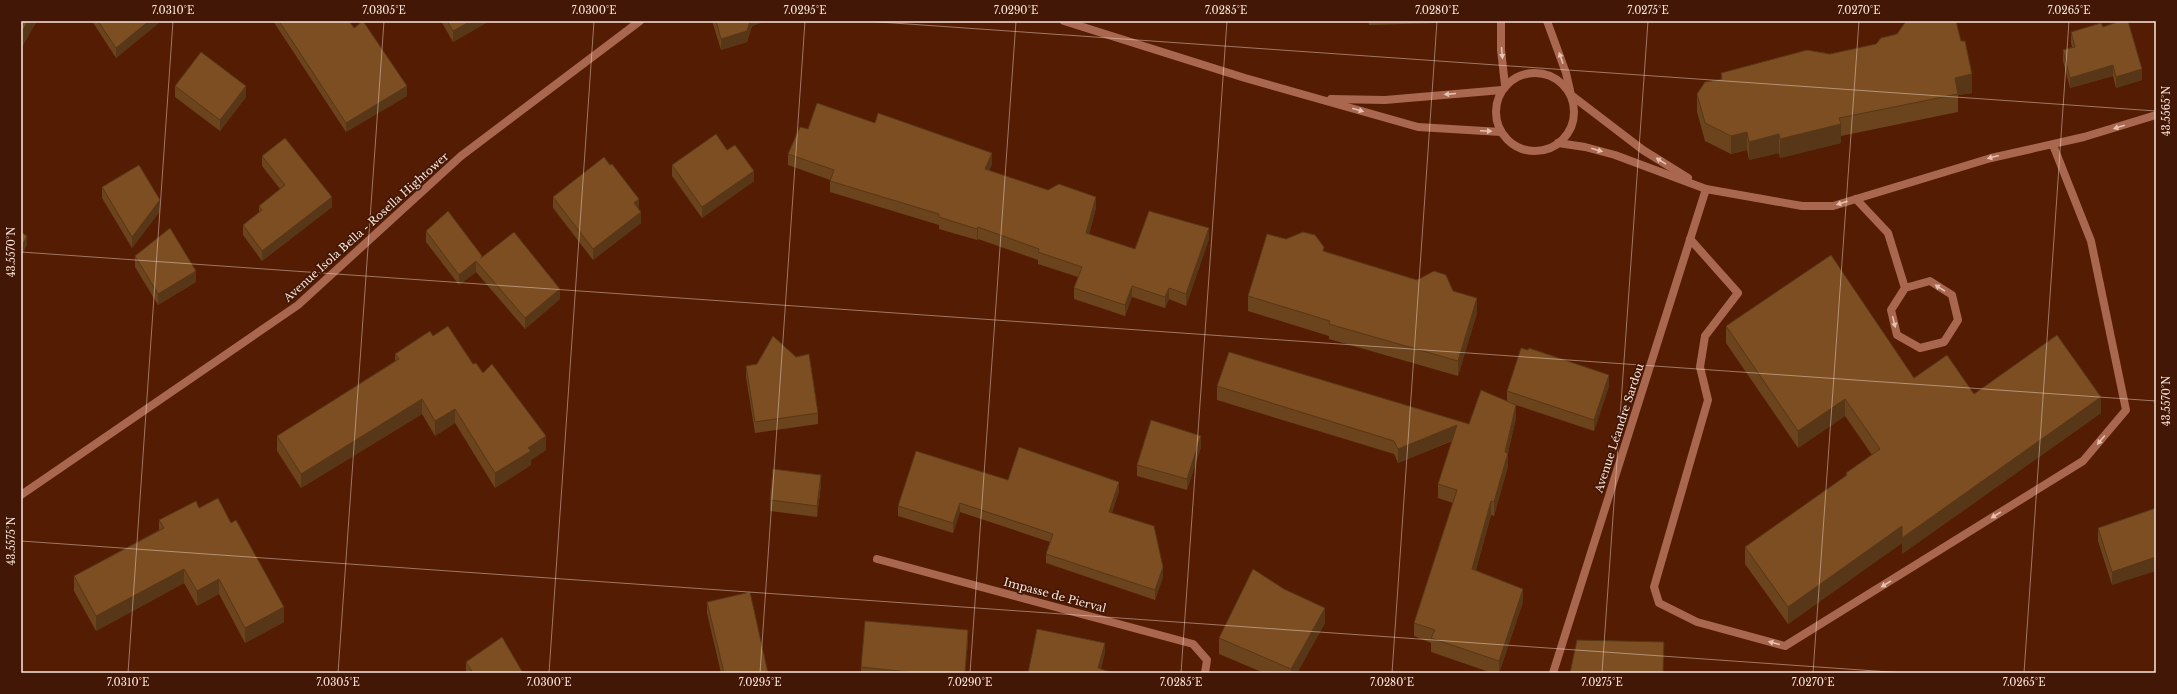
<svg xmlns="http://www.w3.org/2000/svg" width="2177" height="694" viewBox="0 0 2177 694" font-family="'Libre Baskerville',serif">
<rect width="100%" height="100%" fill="#541c02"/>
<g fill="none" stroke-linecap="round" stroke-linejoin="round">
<g stroke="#a8674e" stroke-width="8">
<polyline points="1856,199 1888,233 1905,288 1891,310 1897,335 1920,348 1944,342 1958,320 1952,295 1930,281 1905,288"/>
<polyline points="1690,239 1738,293 1705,336 1700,367 1708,400 1654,587 1659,603 1697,622 1785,646 2083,461 2126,410 2091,241 2053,145"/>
</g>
<g stroke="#a8674e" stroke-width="8">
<polyline points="1064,21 1245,78 1418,127 1501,132"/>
<polyline points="1501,21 1501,50 1505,85"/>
<polyline points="1547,21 1566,73 1571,95 1643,150 1688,178"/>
<circle cx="1535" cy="112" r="39"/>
<polyline points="1331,99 1385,100 1502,90"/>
<polyline points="1558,143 1585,147 1615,155 1706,189 1802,206 1833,206 1991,158 2084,137 2156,115"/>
<polyline points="21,495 298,305 461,156 640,21"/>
<polyline points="877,559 1193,644 1207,660 1205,673"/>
<polyline points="1553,673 1706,189"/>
</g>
</g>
<g fill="#6b431c">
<polygon points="92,21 161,21 116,58"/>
<polygon points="273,21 349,21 407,96 346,132"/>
<polygon points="441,21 486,21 486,23 453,42"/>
<polygon points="712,21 765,21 752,26 747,42 721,50"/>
<polygon points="1368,21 1438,21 1438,23 1369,25"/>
<polygon points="2103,27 2142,80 2116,88 2113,76 2070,88 2063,61 2063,50 2072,47 2071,43 2071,32"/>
<polygon points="1897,34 1972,93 1958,95 1958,112 1841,136 1841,143 1780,158 1779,153 1749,160 1747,150 1731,154 1705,141 1697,112 1697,94 1721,79 1721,73 1830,54 1876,44"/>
<polygon points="175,86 246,97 220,131 175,97"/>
<polygon points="727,150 754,181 702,218 672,176 672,165"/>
<polygon points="788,154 992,164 989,171 1096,208 1089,234 1135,249 1209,239 1186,306 1169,299 1165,308 1132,297 1125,316 1074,299 1074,288 1078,277 1038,264 1038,260 978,239 977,240 939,229 939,225 830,192 830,180 788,165"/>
<polygon points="262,156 332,207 262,261 243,235 243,225 259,213 259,206 280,189 262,166"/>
<polygon points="610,165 639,210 641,223 593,260 553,208 553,197"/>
<polygon points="102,187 160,211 132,248 102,198"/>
<polygon points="426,231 482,256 560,299 525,329 476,272 459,285 426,242"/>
<polygon points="1324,251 1453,291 1477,313 1458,376 1329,339 1329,336 1248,311 1248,296"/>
<polygon points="135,256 196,282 158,305 135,267"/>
<polygon points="1726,326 1914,378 1974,394 2101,413 1902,554 1902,543 1788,624 1745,564 1745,547 1846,476 1846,473 1872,455 1845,416 1798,448 1726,343"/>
<polygon points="433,336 473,364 483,373 546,450 531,460 531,465 495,488 455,423 435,436 422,414 301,488 277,451 277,436 395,361 395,354"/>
<polygon points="746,366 818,413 818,424 755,433 746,377"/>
<polygon points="1217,386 1469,424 1507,401 1507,391 1609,386 1594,431 1516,405 1516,418 1508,453 1508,466 1494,516 1491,515 1476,570 1523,602 1499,673 1492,673 1431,652 1431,643 1414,636 1414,623 1453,503 1438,498 1438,484 1452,441 1398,463 1394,454 1217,400"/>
<polygon points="1201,447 1187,490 1137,476 1137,465"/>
<polygon points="1008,480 1119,491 1112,513 1163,577 1155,600 1046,563 1046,554 1050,542 960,512 953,533 898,516 898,506"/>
<polygon points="821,485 817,517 770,511 770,500"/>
<polygon points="199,508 284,622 245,643 219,594 197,606 184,583 96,631 74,591 74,576 159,530 159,520"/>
<polygon points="2156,508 2112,585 2098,541 2098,528"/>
<polygon points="1284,589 1325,623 1297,673 1264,673 1219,654 1219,638"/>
<polygon points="707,602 768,673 721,673 707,613"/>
<polygon points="968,641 965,673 861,673 861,667"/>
<polygon points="466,662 523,673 466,673"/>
</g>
<g fill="#573717">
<polygon points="28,21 37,21 21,49 21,34"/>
<polygon points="149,21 161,21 116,58 116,48"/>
<polygon points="471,21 486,21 486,23 453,42 453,31"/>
<polygon points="750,21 765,21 752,26 747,42 721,50 721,39"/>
<polygon points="2113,65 2113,76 2070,88 2070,78"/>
<polygon points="2142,69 2142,80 2116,88 2116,77"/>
<polygon points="1972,74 1972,93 1958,95 1955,78"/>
<polygon points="246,86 246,97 220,131 220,120"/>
<polygon points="407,86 407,96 346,132 346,123"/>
<polygon points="1841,124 1841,143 1780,158 1780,139"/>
<polygon points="1747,132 1747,150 1731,154 1731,136"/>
<polygon points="1779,134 1779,153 1749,160 1749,142"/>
<polygon points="992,153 992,164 985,181 985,169"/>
<polygon points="754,171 754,181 702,218 702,207"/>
<polygon points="332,197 332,207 262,261 262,251"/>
<polygon points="1096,197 1096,208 1086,245 1086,233"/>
<polygon points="639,199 639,210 634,214 634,203"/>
<polygon points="160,200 160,211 132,248 132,237"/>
<polygon points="641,212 641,223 593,260 593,249"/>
<polygon points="978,227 978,239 977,240 977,229"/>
<polygon points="1209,228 1209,239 1186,306 1186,294"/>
<polygon points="27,236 27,245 21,257 21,248"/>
<polygon points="476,261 476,272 459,285 459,275"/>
<polygon points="196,271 196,282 158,305 158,294"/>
<polygon points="1132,286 1132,297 1125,316 1125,305"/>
<polygon points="1169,288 1169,299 1165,308 1165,297"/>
<polygon points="560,289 560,299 525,329 525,318"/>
<polygon points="1477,298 1477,313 1458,376 1458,361"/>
<polygon points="1609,375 1609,386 1594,431 1594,420"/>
<polygon points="2101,397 2101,413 1902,554 1902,538"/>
<polygon points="422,399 422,414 301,488 301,474"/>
<polygon points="1845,399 1845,416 1798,448 1798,431"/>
<polygon points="1516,405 1516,418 1508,453 1508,466 1494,516 1494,502"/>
<polygon points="455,409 455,423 435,436 435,421"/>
<polygon points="1457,425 1457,438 1398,463 1398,449"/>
<polygon points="546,436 546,450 531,460 531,465 495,488 495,473 528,448"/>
<polygon points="1201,436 1201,447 1187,490 1187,479"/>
<polygon points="821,475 821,485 817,517 817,506"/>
<polygon points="1119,482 1119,491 1109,521 1109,512"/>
<polygon points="1491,501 1491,515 1472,583 1472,569"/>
<polygon points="960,503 960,512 953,533 953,523"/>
<polygon points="1902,526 1902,543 1788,624 1788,607"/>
<polygon points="2156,557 2156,571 2112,585 2112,572"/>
<polygon points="1163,567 1163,577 1155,600 1155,590"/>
<polygon points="184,569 184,583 96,631 96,616"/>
<polygon points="219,579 219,594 197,606 197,591"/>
<polygon points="1523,589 1523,602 1499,673 1499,661"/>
<polygon points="284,607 284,622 245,643 245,628"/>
<polygon points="1325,608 1325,623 1297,673 1291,673 1291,669"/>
<polygon points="968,630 968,641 965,673"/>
<polygon points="1105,643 1105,654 1100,673 1098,668"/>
</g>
<g fill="#7c4e21" stroke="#573717">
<polygon points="21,21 28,21 21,34"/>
<polygon points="98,21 149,21 116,48"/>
<polygon points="279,21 349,21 354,28 363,21 407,86 346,123"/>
<polygon points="447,21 471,21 453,31"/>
<polygon points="716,21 750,21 747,31 721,39"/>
<polygon points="1906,21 1956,21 1961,41 1965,41 1972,74 1955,78 1958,94 1839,118 1841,124 1780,139 1779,134 1749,142 1747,132 1731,136 1705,123 1697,94 1705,82 1722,79 1721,73 1807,50 1830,54 1876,44 1881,38 1897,34"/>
<polygon points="2120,21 2128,21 2142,69 2116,77 2113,65 2070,78 2063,50 2075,47 2071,32 2101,23 2103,27"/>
<polygon points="201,52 246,86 220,120 175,86"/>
<polygon points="817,103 875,123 878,113 992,153 985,169 1048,190 1059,184 1096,197 1086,233 1135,249 1149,211 1209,228 1186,294 1169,288 1165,297 1132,286 1125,305 1074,288 1082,267 1038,252 1039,249 978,227 977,229 939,217 939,214 830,181 834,170 788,154 800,127 808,129"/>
<polygon points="716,134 727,150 735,145 754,171 702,207 672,165"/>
<polygon points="285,138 332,197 262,251 243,225 262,210 259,206 285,185 262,156"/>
<polygon points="604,157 610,165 612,164 639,199 634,203 641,212 593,249 553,197"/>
<polygon points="139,165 160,200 132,237 102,187"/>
<polygon points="448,211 482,256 481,258 514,232 560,289 525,318 476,261 459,275 426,231"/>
<polygon points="170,228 196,271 158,294 135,256"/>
<polygon points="21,232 27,236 21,248"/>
<polygon points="1303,232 1315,235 1324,247 1323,251 1417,280 1434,271 1446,275 1453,291 1477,298 1458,361 1329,324 1330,321 1248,296 1267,234 1286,239"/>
<polygon points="1831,255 1914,378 1947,355 1974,394 2057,335 2101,397 1902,538 1902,526 1788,607 1745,547 1847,475 1846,473 1880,449 1845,399 1798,431 1726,326"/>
<polygon points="448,326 473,364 476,363 483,373 492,364 546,436 528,448 531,451 495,473 455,409 435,421 422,399 301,474 277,436 399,359 395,354 430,331 433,336"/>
<polygon points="773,336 796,357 809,354 818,413 755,422 746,366 757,364"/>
<polygon points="1521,348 1528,350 1529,348 1609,375 1594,420 1507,391"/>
<polygon points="1229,352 1469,424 1481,390 1516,405 1505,452 1508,453 1494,502 1491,501 1472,569 1523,589 1499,661 1431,638 1435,630 1414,623 1457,490 1438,484 1457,425 1398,449 1394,441 1217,386"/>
<polygon points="1151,420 1201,436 1187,479 1137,465"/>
<polygon points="1019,447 1119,482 1109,512 1154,526 1163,567 1155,590 1046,554 1053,534 960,503 953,523 898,506 916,451 1008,480"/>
<polygon points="773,469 821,475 817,506 770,500"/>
<polygon points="218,498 231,523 236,520 284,607 245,628 219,579 197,591 184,569 96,616 74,576 164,528 159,520 196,501 199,508"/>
<polygon points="2156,508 2156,557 2112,572 2098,528"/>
<polygon points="1253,569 1284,589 1325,608 1291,669 1219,638"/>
<polygon points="750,592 768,673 724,673 707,602"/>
<polygon points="865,621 968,630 965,673 918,673 861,667"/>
<polygon points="1037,629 1105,643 1098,668 1113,673 1028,673"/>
<polygon points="502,637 523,673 473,673 466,662"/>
<polygon points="1577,640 1664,642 1663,673 1570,673"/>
</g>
<defs><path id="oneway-solid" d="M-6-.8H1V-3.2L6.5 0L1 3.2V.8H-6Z"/></defs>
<g fill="#e4c1b3">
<use href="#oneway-solid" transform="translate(1502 53) rotate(85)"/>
<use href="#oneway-solid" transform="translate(1561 58) rotate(-109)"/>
<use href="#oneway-solid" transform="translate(1450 94) rotate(175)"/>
<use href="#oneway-solid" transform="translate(1358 110) rotate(16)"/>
<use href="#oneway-solid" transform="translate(2119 127) rotate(162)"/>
<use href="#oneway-solid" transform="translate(1486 131) rotate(3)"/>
<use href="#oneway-solid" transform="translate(1597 150) rotate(16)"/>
<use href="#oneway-solid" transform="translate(1993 157) rotate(165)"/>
<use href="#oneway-solid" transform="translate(1661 161) rotate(-148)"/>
<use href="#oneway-solid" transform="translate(1842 203) rotate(162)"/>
<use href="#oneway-solid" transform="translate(1940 288) rotate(-148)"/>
<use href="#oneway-solid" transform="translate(1894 322) rotate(76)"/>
<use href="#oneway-solid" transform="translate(2101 440) rotate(130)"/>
<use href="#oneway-solid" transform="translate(1996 515) rotate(148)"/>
<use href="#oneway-solid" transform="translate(1886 584) rotate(148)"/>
<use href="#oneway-solid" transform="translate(1774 643) rotate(-165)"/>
</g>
<path fill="none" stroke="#fde7de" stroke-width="1" stroke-opacity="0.45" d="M865 21 2156 111M21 252 2156 401M21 541 1904 673M128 673 173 21M338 673 384 21M549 673 594 21M760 673 805 21M970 673 1016 21M1181 673 1227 21M1392 673 1437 21M1602 673 1648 21M1813 673 1859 21M2024 673 2069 21"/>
<g text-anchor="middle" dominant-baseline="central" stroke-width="3.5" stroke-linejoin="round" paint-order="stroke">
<g font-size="11" fill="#fde7de" stroke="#421705">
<text transform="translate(366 227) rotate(-42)">Avenue Isola Bella - Rosella Hightower</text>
<text transform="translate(1619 428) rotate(-72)">Avenue Léandre Sardou</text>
<text transform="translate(1055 595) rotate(15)">Impasse de Pierval</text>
</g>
</g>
<rect width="2177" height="694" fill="none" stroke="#421705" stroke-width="44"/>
<rect x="22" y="22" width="2133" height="650" fill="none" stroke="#fde7de" stroke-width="1.5"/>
<g font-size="10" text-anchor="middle" fill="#fde7de">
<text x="173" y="14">7.0310°E</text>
<text x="384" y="14">7.0305°E</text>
<text x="594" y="14">7.0300°E</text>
<text x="805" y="14">7.0295°E</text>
<text x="1016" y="14">7.0290°E</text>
<text x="1226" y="14">7.0285°E</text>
<text x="1437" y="14">7.0280°E</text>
<text x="1648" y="14">7.0275°E</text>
<text x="1859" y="14">7.0270°E</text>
<text x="2069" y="14">7.0265°E</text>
<text transform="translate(2166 111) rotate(-90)" y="4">43.5565°N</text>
<text transform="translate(11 252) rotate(-90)" y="4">43.5570°N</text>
<text transform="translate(2166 401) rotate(-90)" y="4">43.5570°N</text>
<text transform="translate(11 541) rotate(-90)" y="4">43.5575°N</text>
<text x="128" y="686">7.0310°E</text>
<text x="338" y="686">7.0305°E</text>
<text x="549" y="686">7.0300°E</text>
<text x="760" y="686">7.0295°E</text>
<text x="970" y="686">7.0290°E</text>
<text x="1181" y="686">7.0285°E</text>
<text x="1392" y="686">7.0280°E</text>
<text x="1602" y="686">7.0275°E</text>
<text x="1813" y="686">7.0270°E</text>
<text x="2024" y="686">7.0265°E</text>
</g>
</svg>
